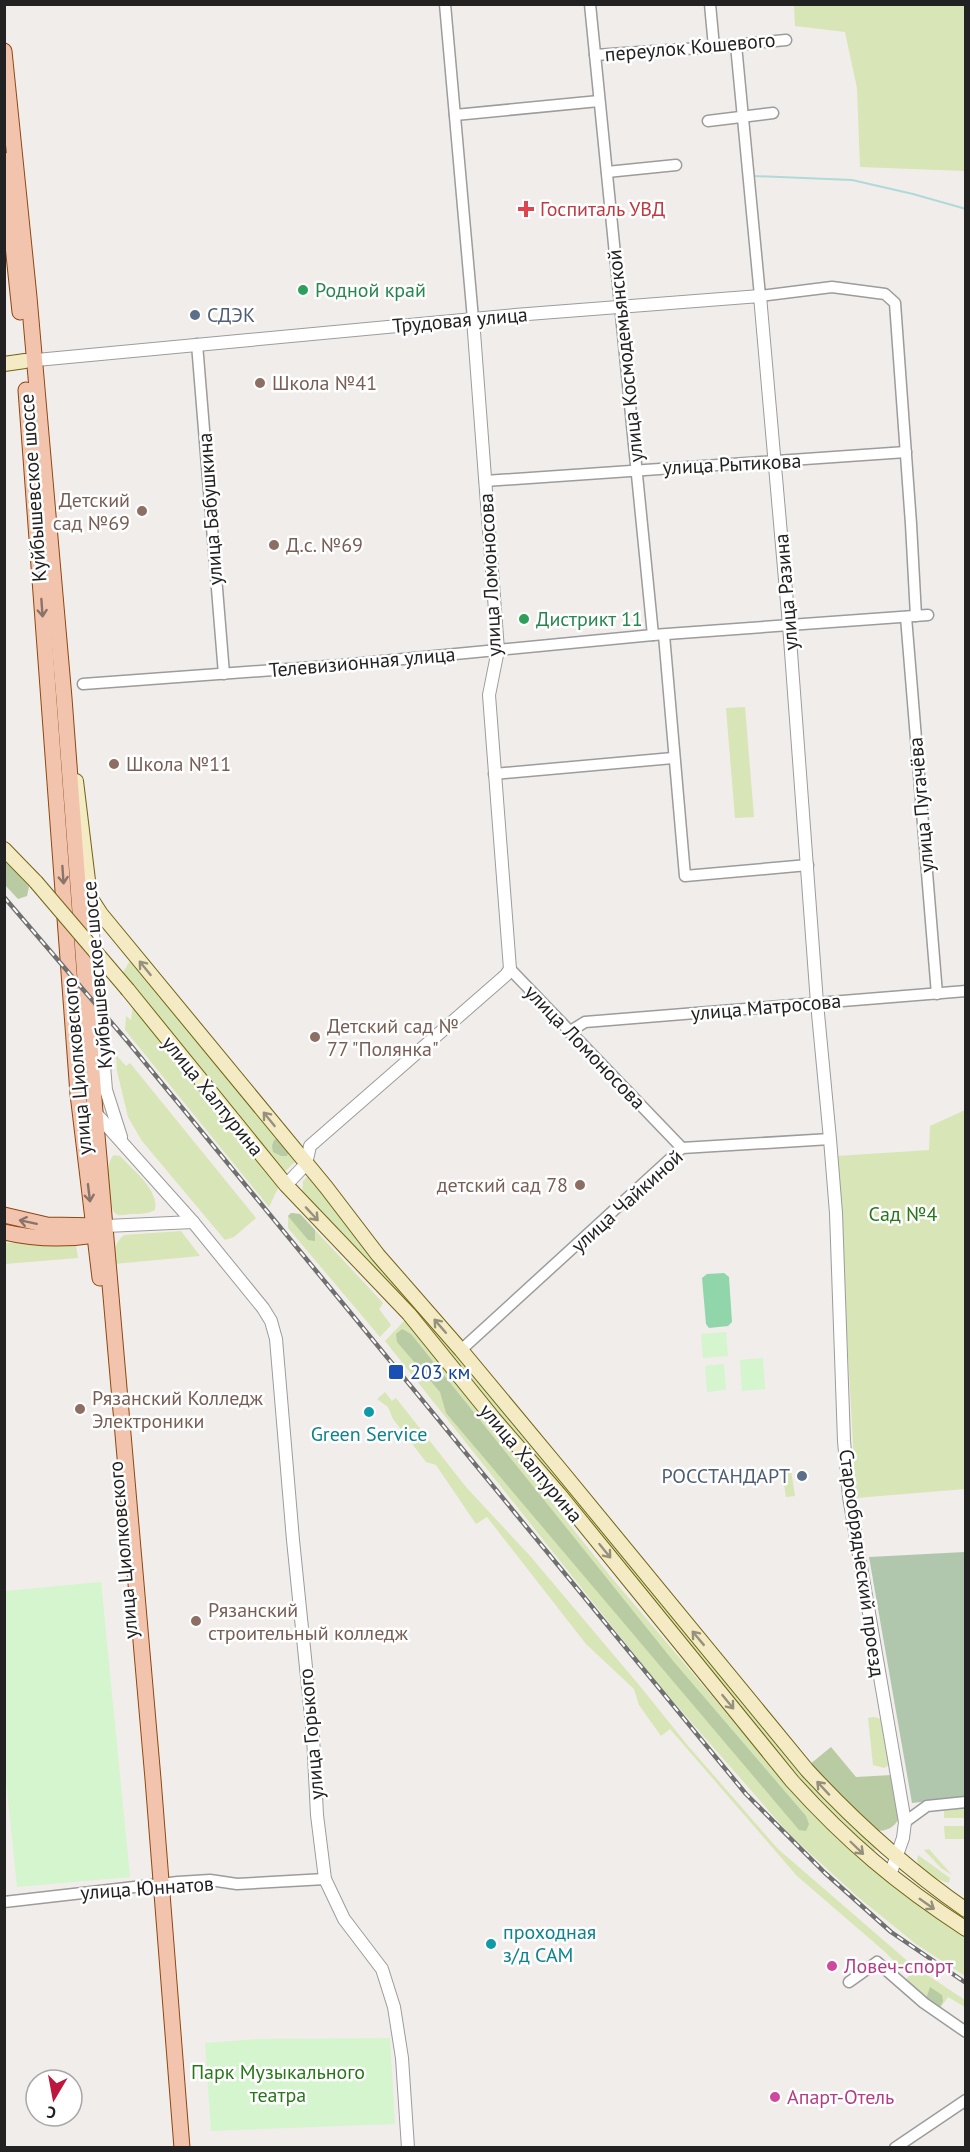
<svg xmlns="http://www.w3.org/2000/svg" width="970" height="2152" viewBox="0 0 970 2152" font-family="'PT Sans',sans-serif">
<rect width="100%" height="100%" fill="#f1edea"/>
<g fill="#d8e5b6">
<polygon points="794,5 965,5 965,171 860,167 857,88 845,32 795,26"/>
<polygon points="745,707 754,817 735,818 726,708"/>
<polygon points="131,959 296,1159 295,1162 283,1173 129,980 122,974"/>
<polygon points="133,1004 279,1186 269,1207 125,1030 126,1016 131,1020"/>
<polygon points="116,1055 126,1066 130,1063 256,1218 234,1237 225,1240 142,1141 128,1117 117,1071"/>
<polygon points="965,1110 965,1489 856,1498 837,1156 929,1150 930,1126"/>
<path d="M114 1155 120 1156C132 1169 160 1191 155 1210 148 1214 140 1214 132 1214 128 1214 121 1216 118 1215 105 1211 104 1161 114 1155Z"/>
<polygon points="307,1177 312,1177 877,1846 875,1851 872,1851 799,1778 624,1568 453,1357 302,1196 303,1181"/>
<polygon points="291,1213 300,1214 383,1303 379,1309 391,1325 380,1337 288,1228 288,1216"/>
<path d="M181 1231 200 1256 114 1264C113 1251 114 1244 124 1235Z"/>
<polygon points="68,1242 76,1245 78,1258 5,1264 5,1243"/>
<polygon points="406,1319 611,1577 812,1814 881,1876 965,1934 965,1976 916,1944 859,1898 790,1835 658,1684 385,1341"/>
<polygon points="385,1392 392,1401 396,1398 466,1487 531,1557 639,1685 689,1747 778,1849 911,1964 965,2000 965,2007 948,1997 939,2010 903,1983 909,1976 884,1951 797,1876 670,1729 661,1736 639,1705 634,1689 586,1644 487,1517 476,1524 436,1465 426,1462 393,1419 388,1407 377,1399"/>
<polygon points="791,1470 795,1496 786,1497 782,1472"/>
<polygon points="874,1717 881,1719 890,1764 884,1768 873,1765 868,1718"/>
<polygon points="965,1808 965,1818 944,1818 944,1811"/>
<polygon points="944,1826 965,1826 965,1839 945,1839"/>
<polygon points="929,1849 952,1875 941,1868 924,1850"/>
<path d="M918 1855 950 1878 949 1883C936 1879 924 1875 917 1861Z"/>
</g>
<g fill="#b9cba3">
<polygon points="4,858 29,887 27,896 18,899 5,885"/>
<polygon points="279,1138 289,1151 287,1156 281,1156 273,1152 272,1146 274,1140"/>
<polygon points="291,1213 300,1214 315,1230 315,1241 308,1240 288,1216"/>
<polygon points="402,1329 411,1334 674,1662 806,1816 809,1824 806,1831 799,1830 446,1413 440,1392 397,1342 396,1334"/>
<path d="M831 1747 856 1777 892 1775 899 1819C893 1828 887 1831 876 1831L809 1765Z"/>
<polygon points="930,1987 942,1995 943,2001 940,2007 926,1999"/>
</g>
<polygon fill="#b0c7ae" points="965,1552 965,1797 912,1803 869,1557"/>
<g fill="#d4f5cd">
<polygon points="726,1332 728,1356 703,1358 701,1334"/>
<polygon points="763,1358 765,1389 742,1391 740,1360"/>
<polygon points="724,1364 726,1390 707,1392 705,1366"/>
<polygon points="101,1582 130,1877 17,1887 4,1761 5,1591"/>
<polygon points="390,2038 395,2124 211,2131 205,2043 259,2039"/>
</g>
<polygon fill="#91d6ab" points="724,1273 729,1277 732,1322 728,1326 709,1328 706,1324 702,1278 707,1274"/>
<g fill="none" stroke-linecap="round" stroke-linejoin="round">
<polyline stroke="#b0d9d9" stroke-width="2" points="753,176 852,180 913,194 966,209"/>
<g stroke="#9c9c9c" stroke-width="13">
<g id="minor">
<polyline points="445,4 473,319"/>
<polyline points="590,4 653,635"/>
<polyline points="710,4 714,47"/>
<polyline points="736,45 760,296 832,287 885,294 895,303 911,524 916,616"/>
<polyline points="595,55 714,47 786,40"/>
<polyline points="455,115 599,101"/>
<polyline points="708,121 773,113"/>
<polyline points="607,172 676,165"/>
<polyline points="197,344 224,674"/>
<polyline points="485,481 906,452"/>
<polyline points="906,617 937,994"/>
<polyline points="664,635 685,876 808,865"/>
<polyline points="83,684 341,665 653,635 928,615"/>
<polyline points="494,774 673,758"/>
<polyline points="510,969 682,1148"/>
<polyline points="569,1032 585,1022 966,991"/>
<polyline points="461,1350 682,1148 830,1139"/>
<polyline points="905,1822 927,1806 966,1802"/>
<polyline points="4,1902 178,1882 210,1880 237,1884 325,1879"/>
<polyline points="849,1982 877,1962 924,2003 966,2032"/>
<polyline points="895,2148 966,2100"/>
</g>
</g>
<g stroke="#9c9c9c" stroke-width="14">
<g id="tertiary">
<polyline points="26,361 515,315 760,296 789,625 817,1003 830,1139 836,1213 844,1441 849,1497 905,1822 903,1838 890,1875"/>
<polyline points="90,897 106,1090 121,1137"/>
<polyline points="92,1109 193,1222 263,1308 271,1321 276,1339 293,1540 313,1736 317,1815 325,1879 344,1919 382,1969 394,2007 402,2058 408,2148"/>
<polyline points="286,1185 306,1164 310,1146 506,975 510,969 489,695 498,650 473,319"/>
<polyline points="106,1226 193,1222"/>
</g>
</g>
<g stroke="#706412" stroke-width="16">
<g id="secondary">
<polyline points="4,364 25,361"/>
<path d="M76 781 90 897 101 914 326 1187 378 1255 461 1350 559 1468 807 1770C855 1822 907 1869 966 1910"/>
<polyline points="4,849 36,882"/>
<path d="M128 990 286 1185 409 1314 494 1419 559 1494 792 1781C846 1841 898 1885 966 1929"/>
</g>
</g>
<g stroke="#8e4711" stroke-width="17">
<g id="primary">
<polyline points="4,51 29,297 64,698 95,1112 153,1779 182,2148"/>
<polyline points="4,160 20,312"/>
<polyline points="26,390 78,1094 100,1278"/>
<polyline points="4,1215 47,1225 103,1226"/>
<path d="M4 1232C34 1239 64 1240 95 1235"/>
</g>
</g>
<use href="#minor" stroke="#fff" stroke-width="10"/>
<use href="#tertiary" stroke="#fff" stroke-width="12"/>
<use href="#secondary" stroke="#f4ebc5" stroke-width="14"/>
<use href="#primary" stroke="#f2c4ad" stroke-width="15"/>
<g stroke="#707070" stroke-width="4.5">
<polyline id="rail" points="4,897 128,1042 746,1794 825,1873 891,1932 966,1983"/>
</g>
<use href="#rail" stroke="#fff" stroke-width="2" stroke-dasharray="7" stroke-linecap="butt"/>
<g stroke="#706412" stroke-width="16" stroke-linecap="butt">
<polyline id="secondary-bridge" points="36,882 128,990"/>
</g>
<use href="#secondary-bridge" stroke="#f4ebc5" stroke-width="14"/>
</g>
<defs><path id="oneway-shaft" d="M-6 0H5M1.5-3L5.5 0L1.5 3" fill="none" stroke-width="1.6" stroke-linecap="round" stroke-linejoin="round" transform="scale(1.5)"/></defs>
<g stroke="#8a7368">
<use href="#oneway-shaft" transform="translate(42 608) rotate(86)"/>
<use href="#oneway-shaft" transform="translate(63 875) rotate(86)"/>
<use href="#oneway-shaft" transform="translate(89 1193) rotate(83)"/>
<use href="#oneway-shaft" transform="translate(28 1222) rotate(-168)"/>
</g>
<g stroke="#96917c">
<use href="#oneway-shaft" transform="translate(145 968) rotate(-129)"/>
<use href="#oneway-shaft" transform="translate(269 1119) rotate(-129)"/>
<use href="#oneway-shaft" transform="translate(312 1214) rotate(47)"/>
<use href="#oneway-shaft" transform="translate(440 1326) rotate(-131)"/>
<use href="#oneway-shaft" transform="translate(605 1551) rotate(51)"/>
<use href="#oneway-shaft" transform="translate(698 1638) rotate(-130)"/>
<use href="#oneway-shaft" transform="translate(728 1702) rotate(51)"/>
<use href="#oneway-shaft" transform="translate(823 1788) rotate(-133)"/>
<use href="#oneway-shaft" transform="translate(857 1848) rotate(44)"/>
<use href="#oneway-shaft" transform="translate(927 1904) rotate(35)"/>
</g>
<path fill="#e0444e" stroke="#fff" stroke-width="2" d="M523 200h6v6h6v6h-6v6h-6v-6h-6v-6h6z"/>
<g fill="#2e9e5b" stroke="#fff" stroke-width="2">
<circle cx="303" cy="290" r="6"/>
<circle cx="524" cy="619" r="6"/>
</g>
<g fill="#5c6f8a" stroke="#fff" stroke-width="2">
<circle cx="195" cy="315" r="6"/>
<circle cx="802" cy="1476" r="6"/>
</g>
<g fill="#8d6e63" stroke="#fff" stroke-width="2">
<circle cx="260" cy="383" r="6"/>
<circle cx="142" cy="511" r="6"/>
<circle cx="274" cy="545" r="6"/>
<circle cx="114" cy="764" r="6"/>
<circle cx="315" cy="1037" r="6"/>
<circle cx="580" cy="1185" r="6"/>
<circle cx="80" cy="1409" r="6"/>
<circle cx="196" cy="1621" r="6"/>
</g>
<rect fill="#1a4fb4" stroke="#fff" stroke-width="2" x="388" y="1364" width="16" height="16" rx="3"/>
<g fill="#0f9aa8" stroke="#fff" stroke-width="2">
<circle cx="369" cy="1412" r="6"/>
<circle cx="491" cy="1944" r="6"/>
</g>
<g fill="#d1479c" stroke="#fff" stroke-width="2">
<circle cx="832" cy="1966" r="6"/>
<circle cx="775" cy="2097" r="6"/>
</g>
<g text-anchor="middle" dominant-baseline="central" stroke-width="5" stroke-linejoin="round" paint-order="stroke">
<g font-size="20" fill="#222" stroke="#fff">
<text transform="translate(690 47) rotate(-5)">переулок Кошевого</text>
<text transform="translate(460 320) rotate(-5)">Трудовая улица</text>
<text transform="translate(625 356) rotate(-96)">улица Космодемьянской</text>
<text transform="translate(732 464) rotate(-3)">улица Рытикова</text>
<text transform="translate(33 488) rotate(-94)">Куйбышевское шоссе</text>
<text transform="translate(210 509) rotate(-94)">улица Бабушкина</text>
<text transform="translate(490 575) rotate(-93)">улица Ломоносова</text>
<text transform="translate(786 592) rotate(-95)">улица Разина</text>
<text transform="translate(362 662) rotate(-5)">Телевизионная улица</text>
<text transform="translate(921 805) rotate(-95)">улица Пугачёва</text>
<text transform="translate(97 975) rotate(-95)">Куйбышевское шоссе</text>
<text transform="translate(766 1007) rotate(-5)">улица Матросова</text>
<text transform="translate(585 1047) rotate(46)">улица Ломоносова</text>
<text transform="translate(77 1066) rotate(-95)">улица Циолковского</text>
<text transform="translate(213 1096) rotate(51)">улица Халтурина</text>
<text transform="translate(627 1201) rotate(-42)">улица Чайкиной</text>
<text transform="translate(531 1463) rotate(50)">улица Халтурина</text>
<text transform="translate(123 1550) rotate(-95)">улица Циолковского</text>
<text transform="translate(862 1563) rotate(82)">Старообрядческий проезд</text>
<text transform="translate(311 1734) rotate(-95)">улица Горького</text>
<text transform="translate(147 1888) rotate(-4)">улица Юннатов</text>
</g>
<g font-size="20" fill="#be3a42" stroke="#fff" text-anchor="start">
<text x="540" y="209">Госпиталь УВД</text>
</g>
<g font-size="20" fill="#27864d" stroke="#fff" text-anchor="start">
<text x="315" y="290">Родной край</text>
<text x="536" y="619">Дистрикт 11</text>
</g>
<g font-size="20" fill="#4e5e75" stroke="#fff" text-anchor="start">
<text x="207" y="315">СДЭК</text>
<text x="790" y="1476" text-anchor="end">РОССТАНДАРТ</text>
</g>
<g font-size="20" fill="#785e54" stroke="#fff" text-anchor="start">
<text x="272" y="383">Школа №41</text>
<text x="130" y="500" text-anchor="end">Детский<tspan x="130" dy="23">сад №69</tspan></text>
<text x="286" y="545">Д.с. №69</text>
<text x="126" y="764">Школа №11</text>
<text x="327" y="1026">Детский сад №<tspan x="327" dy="23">77 "Полянка"</tspan></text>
<text x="568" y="1185" text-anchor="end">детский сад 78</text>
<text x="92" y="1398">Рязанский Колледж<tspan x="92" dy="23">Электроники</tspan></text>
<text x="208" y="1610">Рязанский<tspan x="208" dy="23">строительный колледж</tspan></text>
</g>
<g font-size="20" fill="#277719" stroke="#fff">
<text x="903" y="1214">Сад №4</text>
<text x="278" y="2072">Парк Музыкального<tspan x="278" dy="23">театра</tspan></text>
</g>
<g font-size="20" fill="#164399" stroke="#fff" text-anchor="start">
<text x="410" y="1372">203 км</text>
</g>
<g font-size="20" fill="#0d838f" stroke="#fff">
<text x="369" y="1434">Green Service</text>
<text x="503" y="1932" text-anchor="start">проходная<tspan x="503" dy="23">з/д САМ</tspan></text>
</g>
<g font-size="20" fill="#b23c85" stroke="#fff" text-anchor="start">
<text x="844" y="1966">Ловеч-спорт</text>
<text x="787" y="2097">Апарт-Отель</text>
</g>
</g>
<rect width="970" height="2152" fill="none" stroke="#222222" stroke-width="12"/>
<g transform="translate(54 2098) rotate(190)"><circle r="28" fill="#ffffff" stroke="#a7a7a7" stroke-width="1.5"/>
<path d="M0-4.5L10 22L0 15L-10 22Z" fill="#bd173e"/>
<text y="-9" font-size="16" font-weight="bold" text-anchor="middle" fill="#222222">С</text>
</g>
</svg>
